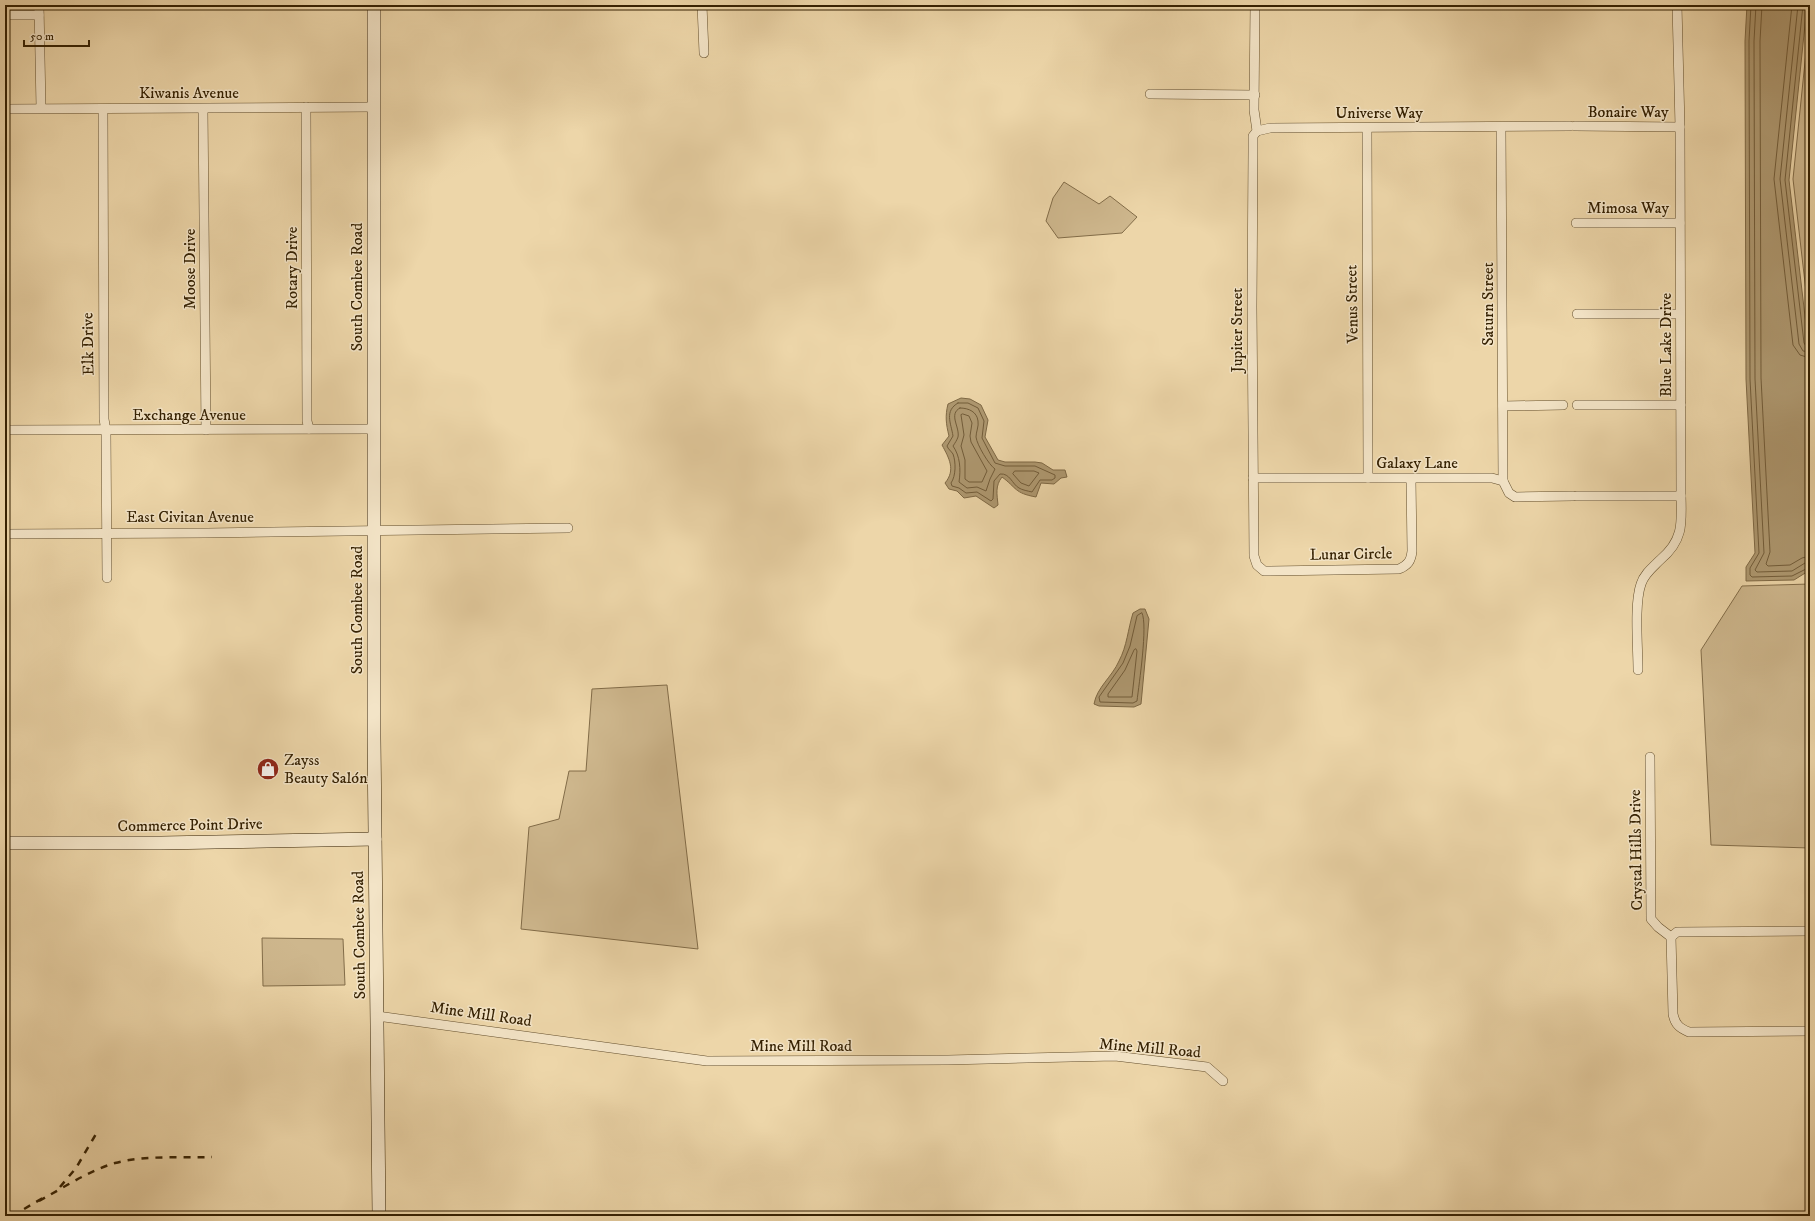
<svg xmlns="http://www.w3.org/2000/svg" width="1815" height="1221" viewBox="0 0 1815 1221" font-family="'IM FELL DW Pica',serif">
<rect width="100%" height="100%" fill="#edd6a9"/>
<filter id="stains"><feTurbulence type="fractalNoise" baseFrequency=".005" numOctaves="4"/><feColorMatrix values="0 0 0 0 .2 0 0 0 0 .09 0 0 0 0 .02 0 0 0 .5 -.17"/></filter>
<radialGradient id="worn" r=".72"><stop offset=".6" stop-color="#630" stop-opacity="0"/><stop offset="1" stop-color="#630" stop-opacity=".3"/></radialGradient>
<g fill="#ceb78d" stroke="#826c48">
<polygon points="1810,13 1810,326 1793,179"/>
<polygon points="1064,182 1099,204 1110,196 1137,217 1122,233 1058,238 1046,221 1053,198"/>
<polygon points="1810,584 1810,848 1711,845 1701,650 1742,586"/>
<polygon points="667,685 698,949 521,929 529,827 559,819 569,771 586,771 592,689"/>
<polygon points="262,938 343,939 345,985 263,986"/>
</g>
<g fill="#ae9870" stroke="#7e6844">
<polygon points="1747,5 1807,5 1789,180 1810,359 1810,570 1794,580 1746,581 1746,567 1755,553 1746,379 1745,41"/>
<path d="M961 398 970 399 981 405 988 420 985 437 998 460 1005 462H1035L1042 463 1053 470H1065L1067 477 1061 478 1054 484 1041 483 1036 497C1014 493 1017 488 1002 477 995 486 997 494 998 505L994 508 976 496 964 498 957 491 949 489 945 483C956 470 949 458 942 445L949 436C946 424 945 416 948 404Z"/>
<path d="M1140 609H1145L1149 619 1141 704 1134 707 1099 706 1094 704C1097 687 1112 677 1119 661 1127 646 1128 629 1133 613Z"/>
</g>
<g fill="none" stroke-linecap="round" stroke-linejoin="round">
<g stroke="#725c39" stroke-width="1">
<polyline points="1751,5 1749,41 1750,379 1759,553 1750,568 1750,575 1752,577 1792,576 1810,567"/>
<polyline points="1756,5 1754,41 1755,379 1764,553 1755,570 1757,572 1792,571 1805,563 1810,562"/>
<polyline points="1762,5 1760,41 1761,378 1770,552 1766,564 1768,566 1790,565 1802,558 1810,556"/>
<polyline points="1792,5 1774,179 1793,345 1800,355 1810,358"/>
<polyline points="1798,5 1780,179 1799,344 1803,351 1810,352"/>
<polyline points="1803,5 1785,180 1804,343 1806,346 1810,347"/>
<path d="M958 403H968L978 408 984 421 982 438 995 463 1005 466H1035L1055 475V478L1052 480H1040L1032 492C1028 491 1022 490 1019 488 1012 484 1010 473 1000 474L994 481 993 499 991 501 977 492 966 493 959 488 952 486 951 483C956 476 956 462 953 454 951 451 948 449 947 446L953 436C951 423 944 411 958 403Z"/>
<path d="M960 408C969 408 977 412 978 421 979 426 976 432 976 437 977 445 989 465 995 469L990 479 986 491 977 487 967 488 959 482C961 469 960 456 953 446 955 443 957 440 958 437 960 427 948 414 960 408Z"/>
<polygon points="963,414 969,416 972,423 970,436 971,442 987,471 982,482 969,482 965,479 965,460 961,446 964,435 961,415"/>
<polygon points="1015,471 1034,471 1039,473 1029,486 1021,483 1013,474"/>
<path d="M1142 613C1148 625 1139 684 1137 701L1133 703 1100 702 1099 697 1123 663 1130 646 1137 616Z"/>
<polygon points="1136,649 1137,651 1132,697 1108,697 1108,694 1125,670 1134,650"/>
</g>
<g stroke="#634e2c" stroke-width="10">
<g id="street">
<polyline points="39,5 41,108"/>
<polyline points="702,5 704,53"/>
<path d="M1255 5 1254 110 1257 131 1253 136V151L1252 307 1254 556 1257 565 1264 571 1399 569C1408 565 1411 561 1412 551L1411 479"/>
<polyline points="1489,5 1667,5"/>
<polyline points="5,15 39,15"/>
<polyline points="1150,94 1255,95"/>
<polyline points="306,107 307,421 309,429"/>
<polyline points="5,109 373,107"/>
<polyline points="103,109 104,419 106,431 107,578"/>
<polyline points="203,109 206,430"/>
<polyline points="1575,126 1680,127"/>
<polyline points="1367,128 1368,478"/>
<polyline points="1501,128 1503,481"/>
<polyline points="1257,131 1270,128 1570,126"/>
<polyline points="1576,223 1680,223"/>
<polyline points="1577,314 1680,314"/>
<polyline points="1577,405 1681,405"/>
<polyline points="1503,406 1563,405"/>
<polyline points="5,430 374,429"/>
<polyline points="1253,478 1492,478 1503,481 1509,493 1515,497 1573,496"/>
<polyline points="1577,496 1681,496"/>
<polyline points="5,534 207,533 568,528"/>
<path d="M1638 670C1638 647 1634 604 1641 584 1644 574 1653 567 1660 560 1683 541 1682 524 1681 496L1680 127 1677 5"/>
<polyline points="1650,757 1651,919 1658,927 1671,937"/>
<path d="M1671 937 1673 1014C1675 1024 1679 1028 1689 1032L1810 1031"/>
<polyline points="1671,937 1677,932 1810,931"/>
<polyline points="377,1016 707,1061 948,1060 1115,1056 1207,1067 1223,1081"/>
</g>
</g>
<g stroke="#352102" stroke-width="14">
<g id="secondary">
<polyline points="374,5 374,738 379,1216"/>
<polyline points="5,843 161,843 375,839"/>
</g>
</g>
<use href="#street" stroke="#f3e4c7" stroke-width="9"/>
<use href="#secondary" stroke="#f3e4c7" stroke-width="13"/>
<g stroke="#352102" stroke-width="2.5" stroke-dasharray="7 7" stroke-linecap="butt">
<polyline points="60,1187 76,1168 96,1134"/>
<path d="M39 1201C63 1188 88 1171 115 1163 146 1155 180 1158 212 1157"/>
<polyline points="12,1216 43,1198"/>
</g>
</g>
<defs>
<g id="shop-disc" transform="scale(1.15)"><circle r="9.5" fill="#8f2418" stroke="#f3e4c7"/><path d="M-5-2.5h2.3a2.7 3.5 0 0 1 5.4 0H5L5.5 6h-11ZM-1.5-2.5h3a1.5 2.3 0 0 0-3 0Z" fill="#fff"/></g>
</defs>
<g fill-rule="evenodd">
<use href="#shop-disc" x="268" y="769"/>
</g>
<g text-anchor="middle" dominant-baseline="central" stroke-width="3" stroke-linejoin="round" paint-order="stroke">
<g font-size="16" fill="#352102" stroke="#f3e4c7">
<text x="189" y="93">Kiwanis Avenue</text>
<text x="1628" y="112">Bonaire Way</text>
<text x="1379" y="113">Universe Way</text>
<text x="1628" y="208">Mimosa Way</text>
<text transform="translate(292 268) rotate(-90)">Rotary Drive</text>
<text transform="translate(190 269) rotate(-90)">Moose Drive</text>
<text transform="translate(357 287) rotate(-90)">South Combee Road</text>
<text transform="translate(1352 304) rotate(-91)">Venus Street</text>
<text transform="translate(1488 304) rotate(-90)">Saturn Street</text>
<text transform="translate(1237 330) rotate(-90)">Jupiter Street</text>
<text transform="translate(88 344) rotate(-91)">Elk Drive</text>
<text transform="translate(1666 345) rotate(-90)">Blue Lake Drive</text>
<text x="189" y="415">Exchange Avenue</text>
<text x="1417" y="463">Galaxy Lane</text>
<text x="190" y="517">East Civitan Avenue</text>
<text transform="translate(1351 554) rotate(-1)">Lunar Circle</text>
<text transform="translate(357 610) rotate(-90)">South Combee Road</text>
<text transform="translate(190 825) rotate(-1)">Commerce Point Drive</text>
<text transform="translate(1636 850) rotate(-91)">Crystal Hills Drive</text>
<text transform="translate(359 935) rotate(-91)">South Combee Road</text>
<text transform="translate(481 1014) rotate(8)">Mine Mill Road</text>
<text x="801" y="1046">Mine Mill Road</text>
<text transform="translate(1150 1048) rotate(5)">Mine Mill Road</text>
</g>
<g font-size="16" fill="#352102" stroke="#f3e4c7" text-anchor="start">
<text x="284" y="760">Zayss<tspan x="284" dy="18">Beauty Salón</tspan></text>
</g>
</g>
<rect width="1815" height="1221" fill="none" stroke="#edd6a9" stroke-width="20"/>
<rect x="6" y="6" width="1803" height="1209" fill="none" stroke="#352102" stroke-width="2"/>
<rect x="10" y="10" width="1795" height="1201" fill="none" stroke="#352102"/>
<path d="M24 40v6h65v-6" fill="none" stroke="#352102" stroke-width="2"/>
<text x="30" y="40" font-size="12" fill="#352102" stroke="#f3e4c7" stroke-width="3" paint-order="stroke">50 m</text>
<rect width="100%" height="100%" filter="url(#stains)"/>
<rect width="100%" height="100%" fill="url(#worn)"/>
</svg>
